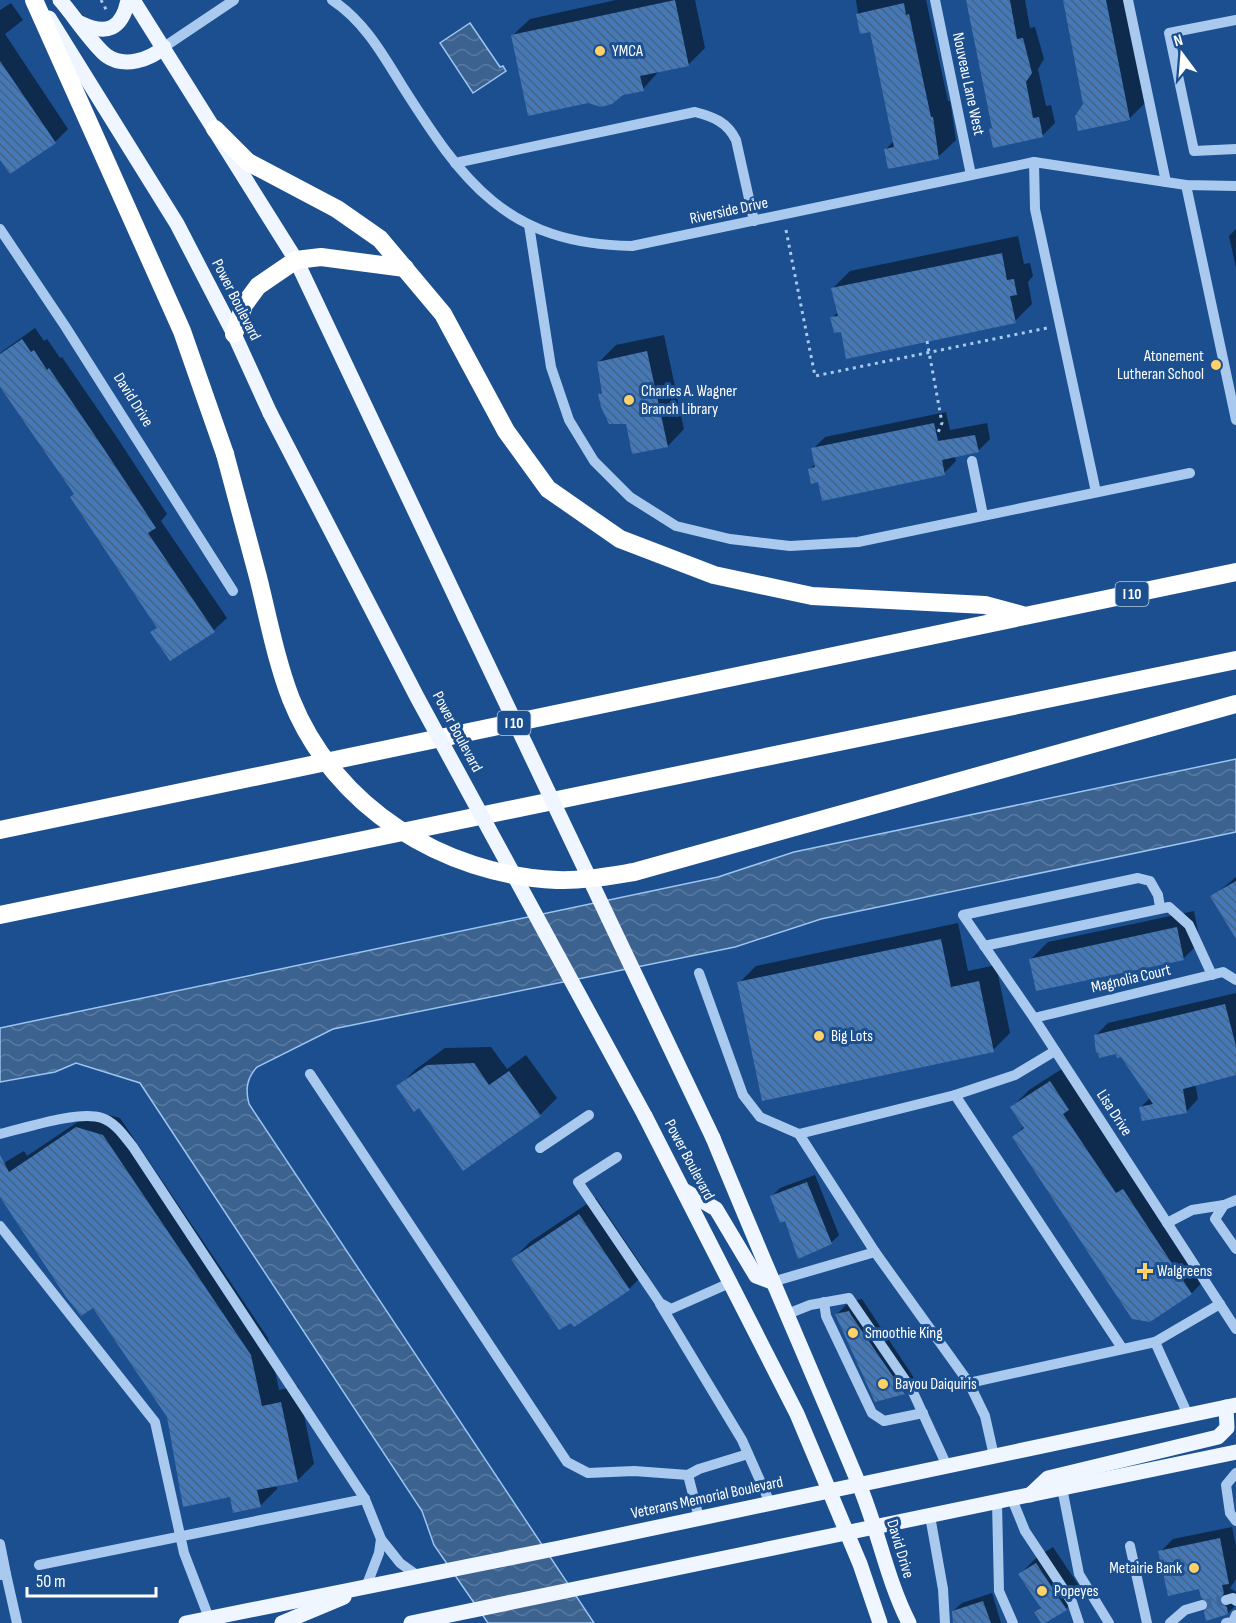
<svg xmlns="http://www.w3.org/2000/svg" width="1236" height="1623" viewBox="0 0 1236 1623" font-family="'Sofia Sans Condensed',sans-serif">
<defs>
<pattern id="water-waves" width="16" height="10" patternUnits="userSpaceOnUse" patternTransform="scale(1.5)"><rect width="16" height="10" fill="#3c6290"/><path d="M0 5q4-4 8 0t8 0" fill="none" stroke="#597aa1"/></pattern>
<pattern id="building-back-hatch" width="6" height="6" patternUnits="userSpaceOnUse" patternTransform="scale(1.5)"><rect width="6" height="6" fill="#4478b7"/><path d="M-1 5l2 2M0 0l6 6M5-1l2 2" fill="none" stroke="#486282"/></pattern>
</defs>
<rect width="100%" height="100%" fill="#1b4f8f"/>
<g fill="url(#water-waves)" stroke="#9cc4f0" stroke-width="1.5">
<polygon points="470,23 500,67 503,66 506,71 473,93 440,43"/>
<path d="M1236 759V832L821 919 735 947 333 1029 257 1067C247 1078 245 1089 249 1104L594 1623H488L434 1545 422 1511 140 1083 76 1063 55 1072 0 1082V1028L718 877 794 852Z"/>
</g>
<g fill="#0007">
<polygon points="616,0 695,0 705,48 688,65 659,71 643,89 622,94 513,35 530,19"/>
<polygon points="856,0 926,0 948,101 950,101 956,140 938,157 885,150 894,141 872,30 861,33"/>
<polygon points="968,0 1025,0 1030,28 1035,27 1044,59 1038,69 1046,106 1051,105 1055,123 1042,136 993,127"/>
<polygon points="1064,0 1127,0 1146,102 1129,119 1085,105"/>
<polygon points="11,3 23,20 5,34 68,129 55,142 0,157 0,10"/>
<polygon points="1236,229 1236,268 1229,236"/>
<polygon points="1018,236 1024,264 1030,263 1033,276 1028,282 1032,304 1015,321 842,330 832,318 838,312 833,288 850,271"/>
<polygon points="35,328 44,341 47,339 60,358 62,357 116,436 167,514 161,521 227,618 214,630 170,659 152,633 158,627 75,494 0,387 0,353"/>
<polygon points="664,335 684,429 668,446 627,422 600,394 604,390 599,362 616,345"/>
<polygon points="946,412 950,430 987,423 990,439 978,451 955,456 956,461 944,473 819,480 810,469 816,463 813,449 825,437"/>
<polygon points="1236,877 1236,936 1212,897"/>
<polygon points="1194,911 1200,942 1183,959 1031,959 1048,942"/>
<polygon points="958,923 968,971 996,965 1010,1033 993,1050 739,983 756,966"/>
<polygon points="1236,993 1236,1074 1195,1083 1198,1099 1186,1112 1141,1107 1150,1098 1122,1055 1096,1035 1108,1023"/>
<polygon points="491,1047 507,1069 526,1055 557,1098 540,1115 464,1169 419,1106 398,1087 415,1070 445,1048"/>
<polygon points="1068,1065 1208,1276 1192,1293 1150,1320 1014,1137 1024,1126 1012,1107 1029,1090"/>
<polygon points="94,1111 120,1118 268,1338 279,1390 298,1386 314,1464 297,1481 276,1485 277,1489 260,1506 231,1496 184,1506 169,1416 93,1306 0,1194 0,1168 7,1161 24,1151 27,1156"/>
<polygon points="815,1175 839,1235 831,1243 786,1219 772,1196 780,1188"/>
<polygon points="596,1198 646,1272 629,1289 574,1325 513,1259 530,1242"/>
<polygon points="862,1299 916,1381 904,1393 837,1314 849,1302"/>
<polygon points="1232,1527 1236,1546 1236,1579 1230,1588 1236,1592 1236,1605 1227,1614 1211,1603 1200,1588 1160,1552 1173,1539"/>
<polygon points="1053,1547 1083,1592 1066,1609 1036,1612 1042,1606 1020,1574 1037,1557"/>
<polygon points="992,1593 1001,1623 956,1623 953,1611 962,1603"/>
</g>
<g fill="url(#building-back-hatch)">
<polygon points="675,0 689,66 640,76 644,91 623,95 612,104 601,107 588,103 528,116 511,35"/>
<polygon points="966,0 1010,0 1017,39 1023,38 1032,73 1026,82 1033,118 1039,117 1043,137 993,148 989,129 992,128"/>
<polygon points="1063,0 1106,0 1130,120 1078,131 1075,116 1083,104"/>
<polygon points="904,3 906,15 909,14 931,117 933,117 939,159 888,169 884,149 894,147 870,32 860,34 856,14"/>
<polygon points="0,61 56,143 10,174 0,160"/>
<polygon points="1002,253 1007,280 1014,279 1017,295 1010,296 1016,323 846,359 841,332 834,333 830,317 838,316 831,288"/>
<polygon points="22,339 31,352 34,350 47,370 49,368 104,449 156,528 148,533 215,632 170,661 150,632 157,628 70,497 74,494 0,387 0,354"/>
<polygon points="647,351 668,447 632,454 626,424 609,424 601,407 598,394 602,393 597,362"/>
<polygon points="934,423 938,441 975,435 979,452 942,460 945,475 822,501 818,482 811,484 808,469 815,467 811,448"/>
<polygon points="1236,881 1236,939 1210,896"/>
<polygon points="1177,927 1184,960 1036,991 1029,959"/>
<polygon points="941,939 951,987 979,981 994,1052 762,1101 737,982"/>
<polygon points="1225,1004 1236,1046 1236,1075 1183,1089 1187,1113 1142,1121 1139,1107 1153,1104 1121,1057 1117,1058 1116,1054 1099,1058 1098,1053 1096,1053 1094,1035"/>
<polygon points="474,1063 489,1085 509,1071 541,1116 463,1171 419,1108 414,1112 396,1086 427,1065"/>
<polygon points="1050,1081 1069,1110 1063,1114 1116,1193 1123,1189 1192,1294 1150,1322 1132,1319 1012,1137 1024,1128 1010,1107"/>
<polygon points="76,1127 103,1135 251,1355 262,1406 281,1402 298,1482 257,1490 261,1507 233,1513 230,1497 183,1507 167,1417 93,1308 81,1316 66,1297 0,1197 0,1155 9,1172"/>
<polygon points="807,1182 832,1244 798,1259 785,1221 780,1223 770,1196"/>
<polygon points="579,1214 630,1290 574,1327 571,1323 559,1330 511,1259"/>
<polygon points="849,1311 851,1315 905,1394 875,1402 835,1314"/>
<polygon points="1220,1538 1229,1584 1222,1585 1224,1593 1219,1601 1227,1607 1228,1614 1206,1621 1204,1612 1209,1603 1201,1598 1199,1589 1168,1596 1158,1551"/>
<polygon points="1036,1563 1067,1610 1045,1623 1041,1623 1034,1612 1041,1608 1018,1574"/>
<polygon points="983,1601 991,1623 953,1623 952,1611"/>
</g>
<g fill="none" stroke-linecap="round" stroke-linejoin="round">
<polyline stroke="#3d69a0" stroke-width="10" stroke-dasharray="10 5" stroke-linecap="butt" points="1202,1605 1226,1600"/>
<g stroke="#a9c9ee" stroke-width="3" stroke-dasharray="3 4.5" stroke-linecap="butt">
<polyline points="101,0 108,13"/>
<polyline points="786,230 815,376 1047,328"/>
<polyline points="927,341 942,423 937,435"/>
</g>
<g stroke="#a9c9ee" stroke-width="10">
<path d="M332 0C363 20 382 53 401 84 463 182 506 244 632 246L1034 162 1186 185 1236 186"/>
<polyline points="935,0 971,175"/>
<polyline points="1128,0 1166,182"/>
<polyline points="1236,20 1169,33 1194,151 1236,149"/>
<polyline points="164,47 234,0"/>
<polyline points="1034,162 1035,209 1096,492"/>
<path d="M455 163 695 112C714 117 727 122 736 140L754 221"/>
<polyline points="1186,185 1236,420"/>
<polyline points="529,225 551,367 569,420 594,461 630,497 676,526 730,539 790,546 858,542 1190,473"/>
<polyline points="0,229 65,326 233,591"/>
<polyline points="972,461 983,515"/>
<polyline points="1160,907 1158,895 1150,881 1138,878 963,915 1034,1018 1236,1329"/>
<polyline points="984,946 1169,907 1189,925 1212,975"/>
<polyline points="699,973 743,1095 760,1117 799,1134"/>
<polyline points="1034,1018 1223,972 1236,980"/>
<polyline points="310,1074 567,1462 588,1473 634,1471 688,1475"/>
<polyline points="955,1095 1015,1075 1055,1051"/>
<path d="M0 1134C25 1128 79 1110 102 1118 116 1123 124 1136 133 1147L365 1499 381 1539"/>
<polyline points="540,1148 589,1115"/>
<polyline points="617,1157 578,1182 660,1303 671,1309 732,1282"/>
<polyline points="1236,1200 1224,1205 1215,1219 1236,1249"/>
<polyline points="1167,1223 1192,1210 1224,1205"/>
<polyline points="0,1226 155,1422 184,1553 209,1618"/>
<polyline points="772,1282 875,1252"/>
<polyline points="824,1302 826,1316 872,1413 884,1421 923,1413"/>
<polyline points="660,1304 742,1440 770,1503"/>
<polyline points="785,1315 810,1305 849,1298 912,1390 947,1466"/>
<polyline points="1155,1342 1188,1415"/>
<polyline points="969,1383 875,1252 799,1134 955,1095 1122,1348"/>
<polyline points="994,1456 985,1416 969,1383 1155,1342 1220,1304"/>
<polyline points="1236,1473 1226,1485 1230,1513 1236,1521"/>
<polyline points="1062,1488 1079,1574 1109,1623"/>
<polyline points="1012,1499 1025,1531 1072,1602 1079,1623"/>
<polyline points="997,1502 999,1591 1013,1623"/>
<polyline points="930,1516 943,1589 945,1623"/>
<polyline points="699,1518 688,1475 699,1469 748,1454"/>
<polyline points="0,1544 6,1574 0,1575"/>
<polyline points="1130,1546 1147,1623"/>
<polyline points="39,1565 365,1499"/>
<polyline points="6,1574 17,1623"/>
<polyline points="366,1587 379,1553 381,1539 400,1563 418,1576"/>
<polyline points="1226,1600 1233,1598 1236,1601"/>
<polyline points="1170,1623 1185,1610 1202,1605"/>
<polyline points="1226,1623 1233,1622 1236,1615"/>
</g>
<g stroke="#f0f6ff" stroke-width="15">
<path d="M60 0C72 13 94 47 107 56 124 68 150 60 164 47"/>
<polyline points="133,0 296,260 465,617"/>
<polyline points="49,18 177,224 234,334 270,413"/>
<path d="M80 23C107 36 122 29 128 0"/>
<polyline points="645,1116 797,1414 860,1564 880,1623"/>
<path d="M713 1138C760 1253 810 1367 858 1482 878 1528 886 1578 909 1623"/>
<polyline points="685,1191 716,1209 756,1276 772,1282"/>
<polyline points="1030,1495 1048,1478 1218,1437 1227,1428 1226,1407"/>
<polyline points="186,1623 559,1548 1236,1405"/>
<polyline points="282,1623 344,1597"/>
<polyline points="411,1623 1236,1452"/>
</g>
<g stroke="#fff" stroke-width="18">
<polyline points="34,0 182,331 225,454"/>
<polyline points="215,129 248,162 337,209 380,239 443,314 506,431 548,489 620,539 714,575 812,596 985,605 1022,615"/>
<polyline points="234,334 244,305 258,286 296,260 321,257 405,268"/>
<polyline points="0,830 1236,572"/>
<polyline points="0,915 1236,660"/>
</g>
<g stroke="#f0f6ff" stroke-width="15">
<polyline points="270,413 417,697 645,1116"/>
<polyline points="465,617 713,1138"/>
</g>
<path stroke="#fff" stroke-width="18" d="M225 454C236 495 247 536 258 577 268 617 276 660 291 699 334 807 443 875 557 880 582 881 609 876 634 872L1236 704"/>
</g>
<g fill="#ffd166" stroke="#1b4f8f" stroke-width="2">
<circle cx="600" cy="51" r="6"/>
<circle cx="1216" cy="365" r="6"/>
<circle cx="629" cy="400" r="6"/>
<circle cx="819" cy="1036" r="6"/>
<path d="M1142 1262h6v6h6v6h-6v6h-6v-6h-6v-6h6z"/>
<circle cx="853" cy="1333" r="6"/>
<circle cx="883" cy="1384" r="6"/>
<circle cx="1194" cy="1568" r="6"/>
<circle cx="1042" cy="1591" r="6"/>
</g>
<g text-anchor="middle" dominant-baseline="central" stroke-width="6" stroke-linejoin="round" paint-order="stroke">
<g fill="#1b4f8f" stroke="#bbcadd" stroke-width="1.5">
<rect x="1115.5" y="582" width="33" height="24" rx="4.5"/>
<rect x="497.5" y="711" width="33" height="24" rx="4.5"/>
</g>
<g font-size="15" font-weight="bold" fill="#fff">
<text x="1132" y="594">I 10</text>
<text x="514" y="723">I 10</text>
</g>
<g font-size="16" fill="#fff" stroke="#1b4f8f" text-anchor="start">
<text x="612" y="51">YMCA</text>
<text x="1204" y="356" text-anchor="end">Atonement<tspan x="1204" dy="18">Lutheran School</tspan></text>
<text x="641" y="391">Charles A. Wagner<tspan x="641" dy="18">Branch Library</tspan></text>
<text x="831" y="1036">Big Lots</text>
<text x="1157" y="1271">Walgreens</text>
<text x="865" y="1333">Smoothie King</text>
<text x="895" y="1384">Bayou Daiquiris</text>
<text x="1182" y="1568" text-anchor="end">Metairie Bank</text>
<text x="1054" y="1591">Popeyes</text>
</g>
<g font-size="16" fill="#fff" stroke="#1b4f8f">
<text transform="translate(968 84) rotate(78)">Nouveau Lane West</text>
<text transform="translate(729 211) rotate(-12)">Riverside Drive</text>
<text transform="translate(236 300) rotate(63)">Power Boulevard</text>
<text transform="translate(133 400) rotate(58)">David Drive</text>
<text transform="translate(457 732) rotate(62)">Power Boulevard</text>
<text transform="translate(1131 979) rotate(-13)">Magnolia Court</text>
<text transform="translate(1114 1113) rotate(57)">Lisa Drive</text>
<text transform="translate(689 1160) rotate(62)">Power Boulevard</text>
<text transform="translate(707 1498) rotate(-12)">Veterans Memorial Boulevard</text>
<text transform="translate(900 1549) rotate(73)">David Drive</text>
</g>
</g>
<g transform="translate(1182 54) rotate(344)" stroke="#1b4f8f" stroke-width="4.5" paint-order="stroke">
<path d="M0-4.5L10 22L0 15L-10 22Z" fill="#ffffff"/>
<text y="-9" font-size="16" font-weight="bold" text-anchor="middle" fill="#ffffff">N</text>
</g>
<path d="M27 1587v9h129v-9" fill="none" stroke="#ffffff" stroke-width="3"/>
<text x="36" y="1587" font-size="18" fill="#ffffff" stroke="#1b4f8f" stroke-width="4.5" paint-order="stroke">50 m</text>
</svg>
